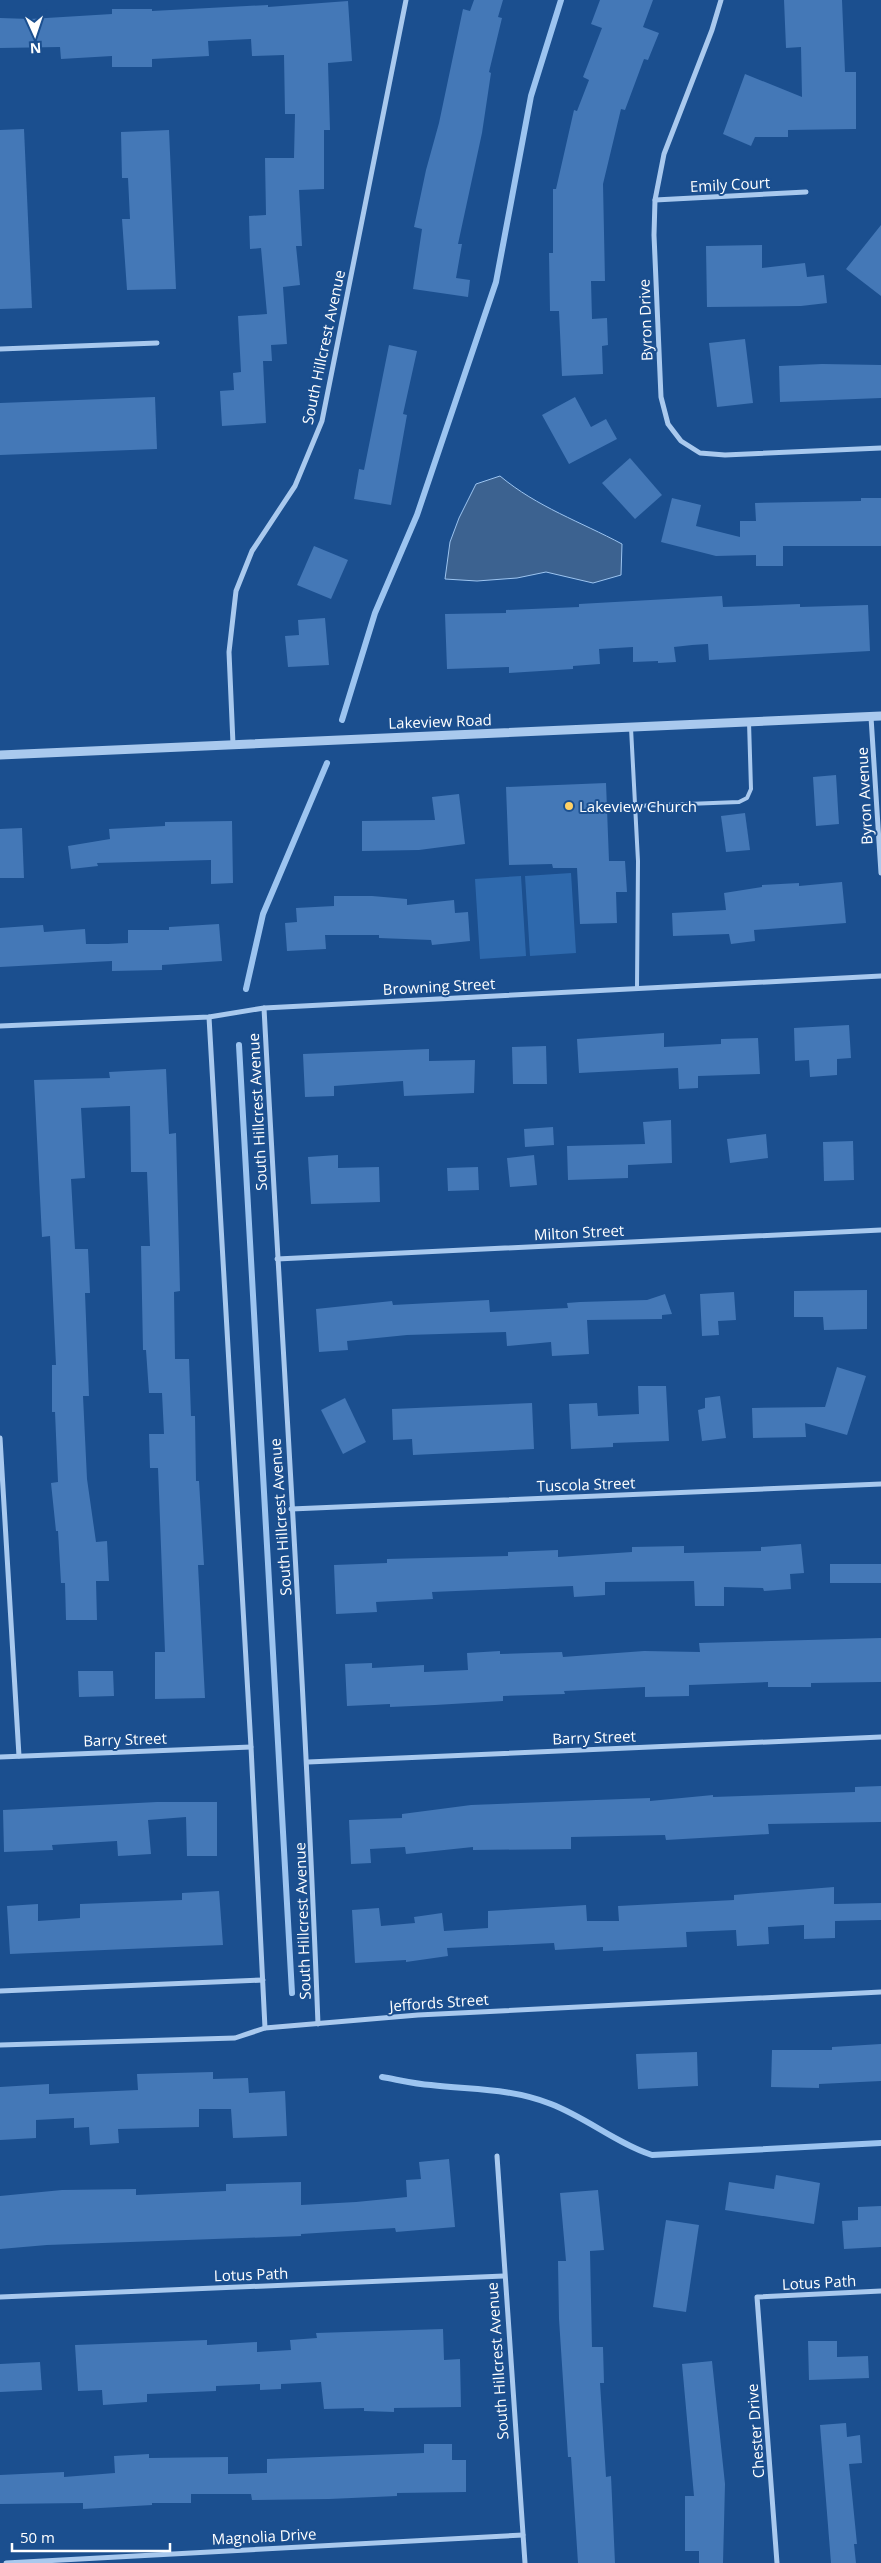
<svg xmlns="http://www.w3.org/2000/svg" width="881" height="2563" viewBox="0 0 881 2563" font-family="'Open Sans',sans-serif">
<rect width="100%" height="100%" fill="#1b4f8f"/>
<g fill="#2e69ad">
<polygon points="571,873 576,953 530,956 525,876"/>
<polygon points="521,876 526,956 480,959 475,879"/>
</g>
<path fill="#3c6290" stroke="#9cc4f0" d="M500 476C537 507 581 522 622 544L621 575 593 583 546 572 517 578 477 581 445 579 450 542 459 518 476 484Z"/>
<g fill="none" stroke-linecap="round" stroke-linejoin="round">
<g stroke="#9cc4f0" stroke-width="6">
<polyline points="342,720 375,613 417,515 496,282 531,96 561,0"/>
<polyline points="246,989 263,914 327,763"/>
<polyline points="239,1045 292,1993"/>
<path d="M382 2077C399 2080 415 2084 431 2085 473 2090 510 2088 551 2104 587 2118 616 2143 652 2155L881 2143"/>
</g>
</g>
<g fill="#4478b7">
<polygon points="474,0 503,0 498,17 502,18 489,72 491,73 482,133 458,244 462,244 456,278 470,280 468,297 413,289 422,229 414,227 426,170 439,123 463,9 470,11"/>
<polygon points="600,0 653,0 643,27 659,33 648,60 644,59 625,110 621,109 603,184 605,281 591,281 592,319 607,318 608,345 602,346 603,374 562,376 559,311 550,311 549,253 553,253 553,189 556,189 574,110 577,111 589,80 583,77 602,28 591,24"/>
<polygon points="784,0 842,0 845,72 856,72 856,129 788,130 788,137 755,137 751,146 723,134 745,74 802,97 801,47 786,48"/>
<polygon points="348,1 352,61 328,63 330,130 324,130 324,189 299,190 302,246 296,246 300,285 283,287 287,344 271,345 272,361 263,361 266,423 222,426 220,391 234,390 233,373 241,372 238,316 267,314 261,248 250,249 249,216 266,215 265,158 294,158 295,114 285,114 284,55 252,56 251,39 208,41 209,56 152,59 152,67 112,67 112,56 61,59 60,47 0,48 0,18 30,19 112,14 112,9 152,9 152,11 268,5 268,7"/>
<polygon points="24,129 32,308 0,309 0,130"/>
<polygon points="169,130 176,289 127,290 122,219 130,219 128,178 122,178 121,132"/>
<polygon points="881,225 881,296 846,269"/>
<polygon points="762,245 762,268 805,263 807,277 824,275 827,303 801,306 707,307 706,246"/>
<polygon points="745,339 753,403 717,407 709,343"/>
<polygon points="389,345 417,351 403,414 407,415 391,505 354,499 359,469 364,470"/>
<polygon points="822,364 881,365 881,398 780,402 779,366"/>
<polygon points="155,397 157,449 0,455 0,403"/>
<polygon points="575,397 591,427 606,419 617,439 569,464 542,415"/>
<polygon points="630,458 662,495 635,519 602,483"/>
<polygon points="672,498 701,505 696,526 740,537 740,521 756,521 755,503 861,501 861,498 881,498 881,546 783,546 783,566 756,566 756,555 716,556 661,542"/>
<polygon points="314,546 348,560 331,599 297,585"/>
<polygon points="722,596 723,607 800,604 800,607 868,605 870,651 709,660 708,644 692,645 674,647 676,662 658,663 658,661 633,662 633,647 599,649 600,664 573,666 573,669 509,673 509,667 447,669 445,614 506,613 506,610 579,607 579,604"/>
<polygon points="325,618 329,665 288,667 285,636 299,635 298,620"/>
<polygon points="836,775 839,824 816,826 813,777"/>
<polygon points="606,783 609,861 625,861 627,892 616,892 617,923 580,924 577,868 553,868 552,864 509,865 506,787"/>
<polygon points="459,794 465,844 419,850 362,851 362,821 435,820 432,797"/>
<polygon points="745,813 750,850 726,852 721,816"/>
<polygon points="232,821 233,883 211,884 211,860 97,863 98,866 71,869 68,846 110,839 109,829 165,826 165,822"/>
<polygon points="22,828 24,878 0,878 0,829"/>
<polygon points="842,882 846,923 754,930 755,941 731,944 729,934 673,936 672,913 726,910 724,893 762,887 762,885 799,883 799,886"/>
<polygon points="334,896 372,896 407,899 407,905 454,900 455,913 468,912 470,941 432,945 431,940 379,938 379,935 325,935 326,949 287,951 285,923 297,922 296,908 334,906"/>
<polygon points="219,924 222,961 162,965 162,970 112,971 112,961 0,967 0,928 43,925 44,932 85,929 86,944 108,944 128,943 128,930 169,930 169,927"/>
<polygon points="849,1025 851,1058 837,1059 837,1075 810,1077 809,1060 795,1061 794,1028"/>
<polygon points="664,1033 664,1047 721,1044 721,1039 758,1038 760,1074 698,1076 698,1088 679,1089 678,1068 579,1073 577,1039"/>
<polygon points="546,1046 547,1084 513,1084 512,1047"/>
<polygon points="429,1049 429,1061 475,1060 474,1093 404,1096 403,1081 334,1086 334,1096 305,1097 303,1054"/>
<polygon points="166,1069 169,1134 176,1133 180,1291 174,1292 175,1359 189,1359 191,1416 195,1416 196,1481 199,1481 204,1565 198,1565 205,1698 155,1699 155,1652 165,1652 158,1468 150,1468 149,1434 164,1434 162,1393 149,1393 146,1350 143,1350 141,1246 150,1246 147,1172 131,1172 130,1106 81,1108 85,1178 71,1179 75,1249 88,1249 90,1293 85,1293 89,1396 83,1396 87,1479 96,1542 107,1541 109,1581 96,1581 97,1620 66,1620 65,1583 61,1583 58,1531 56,1531 51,1483 58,1482 55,1412 52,1412 52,1365 56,1365 50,1236 42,1237 34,1080 110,1078 109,1072"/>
<polygon points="671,1120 672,1163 628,1165 628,1178 568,1180 567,1146 645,1144 643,1122"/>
<polygon points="553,1127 554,1145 525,1147 524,1129"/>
<polygon points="766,1134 768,1158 730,1163 727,1139"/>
<polygon points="853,1141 854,1180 824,1181 823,1142"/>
<polygon points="338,1155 338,1168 379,1167 380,1202 311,1204 308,1157"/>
<polygon points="534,1155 537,1185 510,1187 507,1158"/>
<polygon points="478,1167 479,1190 448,1191 447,1168"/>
<polygon points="867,1290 867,1329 824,1330 823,1317 794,1317 794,1291"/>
<polygon points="734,1292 736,1320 718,1321 719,1335 702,1336 700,1294"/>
<polygon points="665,1294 672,1314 662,1315 662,1319 587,1320 589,1354 552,1356 551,1342 507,1346 506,1332 407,1335 347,1341 348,1350 319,1352 316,1309 392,1301 393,1305 489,1300 490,1312 568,1308 567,1303 580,1302 647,1300"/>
<polygon points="837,1367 866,1376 847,1435 805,1423 806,1437 753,1438 752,1408 825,1407"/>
<polygon points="638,1386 666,1386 669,1441 613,1443 613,1447 571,1449 569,1404 597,1403 598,1416 639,1414"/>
<polygon points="720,1396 726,1438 702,1441 698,1410 705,1408 705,1398"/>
<polygon points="345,1398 366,1442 343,1454 321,1410"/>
<polygon points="532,1403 534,1449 413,1455 412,1439 393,1440 392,1409"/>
<polygon points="801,1544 804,1573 790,1574 791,1589 764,1591 763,1588 724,1587 724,1606 695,1606 694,1581 605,1582 605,1595 574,1597 573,1586 432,1592 433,1599 376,1602 377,1612 336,1614 334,1565 387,1563 387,1559 508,1556 508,1552 558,1550 558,1557 632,1552 632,1547 684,1546 684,1553 761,1551 761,1547"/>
<rect x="830" y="1564" width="51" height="19"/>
<polygon points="881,1638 881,1682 811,1683 811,1687 768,1687 768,1682 689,1685 689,1696 645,1697 645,1687 564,1691 565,1694 503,1696 503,1701 435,1705 390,1707 390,1704 347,1706 345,1664 372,1663 372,1668 424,1665 424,1672 468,1670 467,1653 500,1651 500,1654 562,1652 563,1657 644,1651 700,1652 699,1643"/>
<polygon points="78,1671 113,1671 114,1696 79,1697"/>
<polygon points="881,1786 881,1822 768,1824 769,1834 666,1840 665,1835 571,1837 571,1849 473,1850 473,1847 406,1854 405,1847 370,1849 371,1863 351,1864 349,1820 402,1818 402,1814 471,1805 596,1800 650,1798 650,1801 713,1795 713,1797 855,1792 855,1787"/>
<polygon points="157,1802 217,1802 217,1856 187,1856 186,1817 148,1820 151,1854 118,1856 117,1841 52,1845 53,1850 4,1852 3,1810"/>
<polygon points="834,1887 834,1904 881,1903 881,1920 835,1921 835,1938 804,1939 804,1925 768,1927 769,1944 737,1946 736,1930 686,1932 687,1947 603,1951 603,1947 555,1950 554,1943 447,1948 448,1956 406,1962 406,1960 355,1963 352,1910 379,1908 381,1926 415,1923 414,1917 442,1913 444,1931 488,1928 488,1911 586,1905 587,1921 619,1921 618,1906 734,1900 734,1895"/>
<polygon points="219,1891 223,1945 10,1954 7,1906 38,1904 38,1921 80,1918 80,1904 182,1900 182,1893"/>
<polygon points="881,2044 881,2081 819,2084 819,2088 771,2087 772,2050 832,2050 832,2047"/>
<polygon points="697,2052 698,2086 638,2089 636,2054"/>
<polygon points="213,2072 213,2079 248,2078 249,2093 285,2091 287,2136 233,2138 231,2109 199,2109 199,2127 118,2129 119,2143 90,2145 89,2127 74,2128 74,2118 36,2120 36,2138 0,2140 0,2087 49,2084 49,2094 138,2090 137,2074"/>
<polygon points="449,2159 455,2227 396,2232 395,2228 301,2234 301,2236 47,2245 0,2249 0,2196 62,2190 136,2189 136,2195 226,2191 226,2184 301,2182 301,2205 356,2202 407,2197 406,2180 421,2179 419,2162"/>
<polygon points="776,2175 820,2183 814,2224 725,2210 729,2182 774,2189"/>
<polygon points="598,2190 604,2250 590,2251 592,2347 603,2347 604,2383 600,2383 606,2477 611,2476 615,2563 578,2563 571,2457 568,2457 559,2319 558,2261 566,2261 560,2193"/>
<polygon points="881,2206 881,2247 844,2249 842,2221 858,2220 858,2207"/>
<polygon points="666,2220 699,2225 686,2312 653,2307"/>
<polygon points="443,2329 444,2360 460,2359 461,2407 394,2408 394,2412 364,2411 364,2408 324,2409 321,2382 281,2384 281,2389 260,2390 260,2384 216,2386 216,2391 147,2394 147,2402 103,2405 102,2390 78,2391 75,2345 207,2340 207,2345 257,2342 257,2352 291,2350 290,2340 317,2338 316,2333"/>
<polygon points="808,2341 837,2341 837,2357 868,2356 869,2378 809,2380"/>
<polygon points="712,2361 725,2484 723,2563 699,2563 699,2551 685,2551 685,2496 694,2496 682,2364"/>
<polygon points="40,2362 42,2390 0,2392 0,2364"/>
<polygon points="846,2423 847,2437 860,2435 862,2463 849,2464 857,2544 854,2544 856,2563 831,2563 820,2425"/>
<polygon points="424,2444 452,2444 452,2460 466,2460 466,2492 397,2493 397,2496 329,2499 252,2500 251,2494 191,2494 191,2503 152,2503 152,2505 83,2509 83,2503 0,2504 0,2475 64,2472 64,2477 115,2473 114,2456 149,2454 149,2458 228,2457 228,2474 267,2473 267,2459 424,2453"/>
</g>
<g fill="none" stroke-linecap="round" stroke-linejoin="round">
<g stroke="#a9c9ee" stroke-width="4">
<polyline points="631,728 638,861 637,988"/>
<polyline points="635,806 739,802 747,798 751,789 749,722"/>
</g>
<g stroke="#a9c9ee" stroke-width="5">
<polyline points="721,0 712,30 664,154 655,200 654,235 661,397 668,424 681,441 700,453 725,455 881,448"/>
<polyline points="655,200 806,192"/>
<polyline points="0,349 157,343"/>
<polyline points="871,717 881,873"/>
<polyline points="233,744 229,652 236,591 252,551 295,486 322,421 406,0"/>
<path d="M264 1008C282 1346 305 1685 318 2024"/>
<polyline points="209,1017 251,1747 265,2028"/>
<polyline points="0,1026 209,1017 264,1008 881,976"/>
<polyline points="277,1259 881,1230"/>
<polyline points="0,1438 19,1756"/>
<polyline points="291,1509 881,1484"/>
<polyline points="0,1757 251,1747"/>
<polyline points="308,1762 881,1737"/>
<polyline points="0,1991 263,1980"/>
<polyline points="0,2045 235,2038 265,2028 418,2015 881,1992"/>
<polyline points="497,2156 525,2563"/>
<polyline points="0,2297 504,2276"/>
<polyline points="6,2563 523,2535"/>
<polyline points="777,2563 757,2297 881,2291"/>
</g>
<polyline stroke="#a9c9ee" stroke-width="9" points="0,755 881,716"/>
</g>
<circle fill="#ffd166" stroke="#1b4f8f" stroke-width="2" cx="569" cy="806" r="5"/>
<g text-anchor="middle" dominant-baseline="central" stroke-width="4" stroke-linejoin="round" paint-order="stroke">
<g font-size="15" fill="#fff" stroke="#1b4f8f">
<text transform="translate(730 184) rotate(-3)">Emily Court</text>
<text transform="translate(645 320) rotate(-92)">Byron Drive</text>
<text transform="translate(323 347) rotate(-78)">South Hillcrest Avenue</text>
<text transform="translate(440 721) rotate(-2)">Lakeview Road</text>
<text transform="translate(864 796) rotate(-93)">Byron Avenue</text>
<text transform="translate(439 986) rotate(-3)">Browning Street</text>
<text transform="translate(257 1112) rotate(-93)">South Hillcrest Avenue</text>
<text transform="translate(579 1232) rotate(-3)">Milton Street</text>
<text transform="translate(586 1484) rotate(-2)">Tuscola Street</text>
<text transform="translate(280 1517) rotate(-94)">South Hillcrest Avenue</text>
<text transform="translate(594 1737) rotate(-2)">Barry Street</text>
<text transform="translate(125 1739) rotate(-2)">Barry Street</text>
<text transform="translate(302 1921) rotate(-92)">South Hillcrest Avenue</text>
<text transform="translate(439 2002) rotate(-4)">Jeffords Street</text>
<text transform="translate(251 2274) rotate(-2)">Lotus Path</text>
<text transform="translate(819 2282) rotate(-3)">Lotus Path</text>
<text transform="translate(497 2361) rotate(-94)">South Hillcrest Avenue</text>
<text transform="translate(755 2431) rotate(-94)">Chester Drive</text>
<text transform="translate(264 2536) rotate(-3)">Magnolia Drive</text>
</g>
<g font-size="15" fill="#fff" stroke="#1b4f8f" text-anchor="start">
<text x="579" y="806">Lakeview Church</text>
</g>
</g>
<g transform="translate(35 35) rotate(177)" stroke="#1b4f8f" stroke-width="4" paint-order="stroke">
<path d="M0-4L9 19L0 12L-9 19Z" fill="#ffffff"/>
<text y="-8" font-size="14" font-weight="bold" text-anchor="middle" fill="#ffffff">N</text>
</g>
<path d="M12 2543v8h158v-8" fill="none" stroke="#ffffff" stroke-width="2.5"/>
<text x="20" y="2543" font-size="15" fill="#ffffff" stroke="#1b4f8f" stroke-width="4" paint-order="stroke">50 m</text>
</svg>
